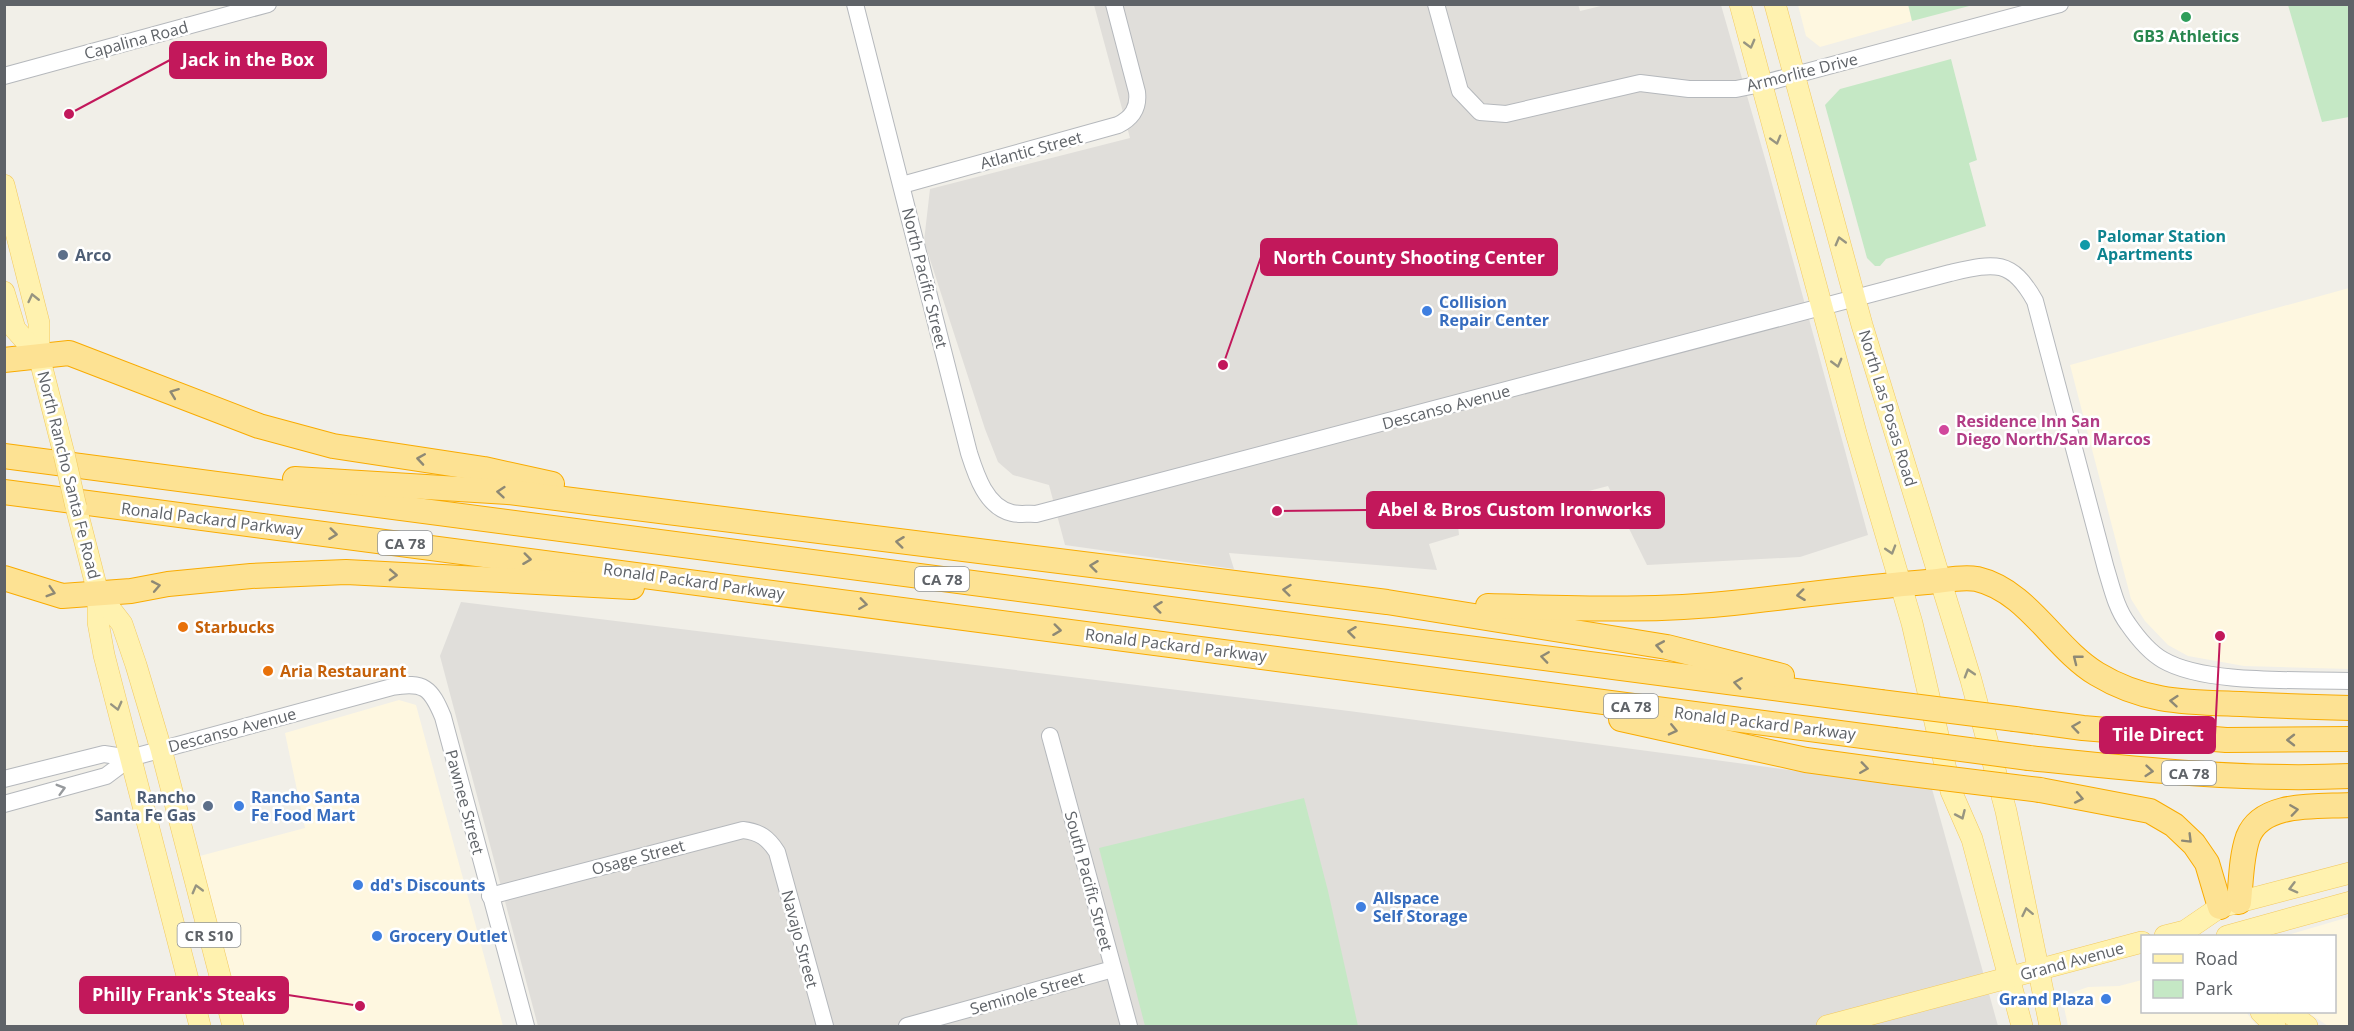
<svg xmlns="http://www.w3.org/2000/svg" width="2354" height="1031" viewBox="0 0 2354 1031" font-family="'Open Sans',sans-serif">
<rect width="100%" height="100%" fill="#f1efe8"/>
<g fill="#fef7e0">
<polygon points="1798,5 1908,5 1912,21 1820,47 1806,36"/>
<polygon points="2349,288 2349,669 2244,666 2188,656 2168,645 2145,621 2131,599 2070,365"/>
<polygon points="399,700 416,705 503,1026 240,1026 196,857 305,828 285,733"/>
<polygon points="2349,917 2349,1026 2328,1026 2307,1012 2334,1012 2334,936 2284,936"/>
<polygon points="2142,980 2142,1012 2246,1012 2257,1026 2068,1026 2064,1007 2074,992 2088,987 2119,986"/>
</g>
<g fill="#e0deda">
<polygon points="1578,4 1580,11 1605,5 1721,5 1768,169 1868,535 1800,557 1647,565 1608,486 1458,525 1459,535 1429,544 1437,570 1229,553 1234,569 1065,545 1049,485 1013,475 998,462 985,429 924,241 930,189 1130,138 1094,5"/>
<polygon points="236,41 242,58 221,63 216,47"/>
<polygon points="461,602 1349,711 1932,789 1998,1026 538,1026 440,656"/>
</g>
<g fill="#c5e8c5">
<polygon points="1908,4 1973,4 1973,5 1912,21"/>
<polygon points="2288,5 2349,5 2349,117 2322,122"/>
<polygon points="1951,59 1977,160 1969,163 1986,226 1886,259 1880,266 1875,266 1867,258 1825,105 1840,89"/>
<polygon points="1304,798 1328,891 1358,1026 1145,1026 1099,848"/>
</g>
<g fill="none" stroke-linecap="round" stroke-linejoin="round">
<g stroke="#b5b8bc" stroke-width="18">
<g id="minor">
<path d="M855 4 969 453C976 475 986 507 1012 513 1020 515 1029 513 1036 514L1950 273C1994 263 2011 258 2035 301L2106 569C2112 588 2116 608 2128 624 2137 637 2149 652 2163 660 2206 685 2299 679 2350 681"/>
<polyline points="1436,4 1460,91 1480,112 1506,114 1640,83 1689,89 1736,89 1761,84 2060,4"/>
<polyline points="4,76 268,4"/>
<path d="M902 185 1118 125C1132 118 1139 108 1137 92L1114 4"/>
<polyline points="1050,736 1129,1026"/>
<path d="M4 779 104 754 130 758 392 687C424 681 431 688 443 717L526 1026"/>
<polyline points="4,804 106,776 130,758"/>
<path d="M490 896 743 830C760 832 768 838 777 852L825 1026"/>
<polyline points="907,1026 1113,969"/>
</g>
</g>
<g stroke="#f2c960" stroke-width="22">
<g id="major">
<polyline points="1740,4 1856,433 1912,623 1951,791 1972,839 2022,1026"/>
<polyline points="1775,4 1862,325 1971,680 2006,811 2050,1026"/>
<polyline points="4,185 39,323 39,356 64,454"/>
<polyline points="4,292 15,329 39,356"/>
<polyline points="76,507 98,593 98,622 104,655 200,1026"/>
<polyline points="98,593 122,624 136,665 161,749 233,1026"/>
<polyline points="2165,936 2185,931 2220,907 2350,873"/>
<polyline points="2227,936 2350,902"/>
<polyline points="2261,1012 2275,1026"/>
<polyline points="2288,1012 2307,1026"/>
<polyline points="1827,1026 2142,942"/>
</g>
</g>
<g stroke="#f9ab00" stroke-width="26">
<g id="highway">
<polyline points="4,360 69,353 259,426 333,446 484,469 552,484"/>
<polyline points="4,456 1880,702"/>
<polyline points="295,479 508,492 1387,602 1667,647 1782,676"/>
<polyline points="4,492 1893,740"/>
<polyline points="4,578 62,596 131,591 168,584 251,576 346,572 632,587"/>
<path d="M1488 606C1570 608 1652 612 1733 603 1798 596 1862 587 1927 582 1943 581 1961 576 1977 579 2028 591 2054 648 2097 674 2145 703 2186 702 2241 704 2277 706 2313 707 2350 708"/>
<polyline points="1621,719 1806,760 1894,772"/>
<polyline points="2015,719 2083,728 2226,740 2350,739"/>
<path d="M2029 758C2135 769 2242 781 2350 776"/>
<polyline points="2040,790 2150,811 2174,825 2194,844 2207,863 2220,907"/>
<path d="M2239 902C2241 882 2241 857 2248 837 2262 801 2318 807 2350 805"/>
</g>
</g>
<use href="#minor" stroke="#fff" stroke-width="16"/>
<use href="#major" stroke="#fff2af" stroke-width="21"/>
<use href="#highway" stroke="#fde293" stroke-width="24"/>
<g stroke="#f2c960" stroke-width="22" stroke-linecap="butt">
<polyline id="major-bridge" points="64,454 76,507"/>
</g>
<g stroke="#f9ab00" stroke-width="26" stroke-linecap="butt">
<g id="highway-bridge">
<polyline points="1880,702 2015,719"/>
<polyline points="1893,740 2029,758"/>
<polyline points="1894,772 2040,790"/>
</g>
</g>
<use href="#major-bridge" stroke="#fff2af" stroke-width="21"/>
<use href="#highway-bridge" stroke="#fde293" stroke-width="24"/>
</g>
<defs><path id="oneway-chevron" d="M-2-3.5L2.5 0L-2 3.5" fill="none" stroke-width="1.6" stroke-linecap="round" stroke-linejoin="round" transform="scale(1.5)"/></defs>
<g stroke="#979581">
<use href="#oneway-chevron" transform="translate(1750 44) rotate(75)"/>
<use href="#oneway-chevron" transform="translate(1776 140) rotate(74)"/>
<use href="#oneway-chevron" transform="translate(1840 241) rotate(-105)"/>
<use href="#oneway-chevron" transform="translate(33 298) rotate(-103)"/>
<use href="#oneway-chevron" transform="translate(1837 363) rotate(75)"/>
<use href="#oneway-chevron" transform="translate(1891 550) rotate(73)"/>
<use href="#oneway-chevron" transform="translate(1969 673) rotate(-107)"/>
<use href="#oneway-chevron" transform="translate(117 706) rotate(76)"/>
<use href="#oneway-chevron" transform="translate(1961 815) rotate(66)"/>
<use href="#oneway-chevron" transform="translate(2293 888) rotate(165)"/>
<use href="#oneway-chevron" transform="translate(197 889) rotate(-105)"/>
<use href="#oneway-chevron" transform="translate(2027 912) rotate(-102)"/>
</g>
<g stroke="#8e8975">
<use href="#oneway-chevron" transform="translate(174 393) rotate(-159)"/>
<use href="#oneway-chevron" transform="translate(421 459) rotate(-171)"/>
<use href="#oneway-chevron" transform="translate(501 492) rotate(-175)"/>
<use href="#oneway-chevron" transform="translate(333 534) rotate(7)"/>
<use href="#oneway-chevron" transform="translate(900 542) rotate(-173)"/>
<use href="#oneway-chevron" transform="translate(527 559) rotate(7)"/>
<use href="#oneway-chevron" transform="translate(1094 566) rotate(-173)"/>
<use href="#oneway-chevron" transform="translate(393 575) rotate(3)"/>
<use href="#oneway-chevron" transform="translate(156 586) rotate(-11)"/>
<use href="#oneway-chevron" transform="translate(1287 590) rotate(-174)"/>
<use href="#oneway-chevron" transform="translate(51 592) rotate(17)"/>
<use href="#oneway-chevron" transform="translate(1801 595) rotate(173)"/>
<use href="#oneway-chevron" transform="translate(863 604) rotate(8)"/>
<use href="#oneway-chevron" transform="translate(1158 607) rotate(-173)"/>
<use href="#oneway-chevron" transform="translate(1057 630) rotate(7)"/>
<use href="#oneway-chevron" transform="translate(1352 632) rotate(-173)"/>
<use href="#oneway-chevron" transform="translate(1660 646) rotate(-170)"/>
<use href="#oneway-chevron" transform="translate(1545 657) rotate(-172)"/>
<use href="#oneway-chevron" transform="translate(2077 659) rotate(-142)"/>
<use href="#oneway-chevron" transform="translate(1738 683) rotate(-172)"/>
<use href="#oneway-chevron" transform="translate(2174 701) rotate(-175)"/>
<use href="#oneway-chevron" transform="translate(2076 727) rotate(-172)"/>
<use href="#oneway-chevron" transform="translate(1673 730) rotate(13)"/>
<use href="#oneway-chevron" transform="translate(2291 740) rotate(-180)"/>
<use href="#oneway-chevron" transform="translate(1864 768) rotate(8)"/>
<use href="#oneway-chevron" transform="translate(2149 771) rotate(5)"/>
<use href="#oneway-chevron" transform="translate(2079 798) rotate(11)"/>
<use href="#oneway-chevron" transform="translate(2294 810) rotate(-8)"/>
<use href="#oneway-chevron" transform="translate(2188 839) rotate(45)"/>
</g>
<use stroke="#979a9d" href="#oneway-chevron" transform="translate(61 789) rotate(-16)"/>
<circle fill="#2e9e5b" stroke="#fff" stroke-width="2" cx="2186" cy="17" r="6"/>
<circle fill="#0f9aa8" stroke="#fff" stroke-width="2" cx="2085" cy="245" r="6"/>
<g fill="#5c6f8a" stroke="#fff" stroke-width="2">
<circle cx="63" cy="255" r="6"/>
<circle cx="208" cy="806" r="6"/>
</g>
<g fill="#3f7fe0" stroke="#fff" stroke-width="2">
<circle cx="1427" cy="311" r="6"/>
<circle cx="239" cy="806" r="6"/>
<circle cx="358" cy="885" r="6"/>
<circle cx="1361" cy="907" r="6"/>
<circle cx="377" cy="936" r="6"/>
<circle cx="2106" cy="999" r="6"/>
</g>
<circle fill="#d1479c" stroke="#fff" stroke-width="2" cx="1944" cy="430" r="6"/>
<g fill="#e8710a" stroke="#fff" stroke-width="2">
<circle cx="183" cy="627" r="6"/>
<circle cx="268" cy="671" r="6"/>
</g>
<g text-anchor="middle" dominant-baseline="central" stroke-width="5" stroke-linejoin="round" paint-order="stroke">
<g fill="#fff" stroke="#8f9295" stroke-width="1.5">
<rect x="378" y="531" width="54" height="24" rx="4.5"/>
<rect x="915" y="567" width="54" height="24" rx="4.5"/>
<rect x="1604" y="694" width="54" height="24" rx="4.5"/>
<rect x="2162" y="761" width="54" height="24" rx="4.5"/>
<rect x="177.5" y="923" width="63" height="24" rx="4.5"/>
</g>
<g font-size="15" font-weight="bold" fill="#5f6368">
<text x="405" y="543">CA 78</text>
<text x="942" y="579">CA 78</text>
<text x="1631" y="706">CA 78</text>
<text x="2189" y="773">CA 78</text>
<text x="209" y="935">CR S10</text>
</g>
<g font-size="16" font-weight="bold" fill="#27864d" stroke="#fff">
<text x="2186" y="36">GB3 Athletics</text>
</g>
<g font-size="16" fill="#5f6368" stroke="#fff">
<text transform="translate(136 40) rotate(-15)">Capalina Road</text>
<text transform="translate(1802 72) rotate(-14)">Armorlite Drive</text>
<text transform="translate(1031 150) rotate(-15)">Atlantic Street</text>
<text transform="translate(925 278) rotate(76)">North Pacific Street</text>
<text transform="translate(1446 407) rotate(-15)">Descanso Avenue</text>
<text transform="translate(1888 408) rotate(73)">North Las Posas Road</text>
<text transform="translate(69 475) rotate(76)">North Rancho Santa Fe Road</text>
<text transform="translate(212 519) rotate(7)">Ronald Packard Parkway</text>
<text transform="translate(694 581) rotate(8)">Ronald Packard Parkway</text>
<text transform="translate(1176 645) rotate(7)">Ronald Packard Parkway</text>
<text transform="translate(1765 723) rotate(7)">Ronald Packard Parkway</text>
<text transform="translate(232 730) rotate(-15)">Descanso Avenue</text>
<text transform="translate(465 802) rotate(75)">Pawnee Street</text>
<text transform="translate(638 857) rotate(-15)">Osage Street</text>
<text transform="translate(1089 881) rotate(75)">South Pacific Street</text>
<text transform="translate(800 939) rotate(75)">Navajo Street</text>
<text transform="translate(2072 961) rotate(-15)">Grand Avenue</text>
<text transform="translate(1027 993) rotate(-16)">Seminole Street</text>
</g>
<g font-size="16" font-weight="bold" fill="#0d838f" stroke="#fff" text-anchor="start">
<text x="2097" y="236">Palomar Station<tspan x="2097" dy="18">Apartments</tspan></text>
</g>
<g font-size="16" font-weight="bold" fill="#4e5e75" stroke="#fff" text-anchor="start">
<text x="75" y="255">Arco</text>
<text x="196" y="797" text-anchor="end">Rancho<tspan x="196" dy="18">Santa Fe Gas</tspan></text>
</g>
<g font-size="16" font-weight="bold" fill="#366cbe" stroke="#fff" text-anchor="start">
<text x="1439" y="302">Collision<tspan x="1439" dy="18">Repair Center</tspan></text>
<text x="251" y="797">Rancho Santa<tspan x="251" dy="18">Fe Food Mart</tspan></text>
<text x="370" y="885">dd's Discounts</text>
<text x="1373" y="898">Allspace<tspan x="1373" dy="18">Self Storage</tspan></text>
<text x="389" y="936">Grocery Outlet</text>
<text x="2094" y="999" text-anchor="end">Grand Plaza</text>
</g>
<g font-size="16" font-weight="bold" fill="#b23c85" stroke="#fff" text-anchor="start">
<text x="1956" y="421">Residence Inn San<tspan x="1956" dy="18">Diego North/San Marcos</tspan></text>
</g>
<g font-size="16" font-weight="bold" fill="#c56008" stroke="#fff" text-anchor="start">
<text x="195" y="627">Starbucks</text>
<text x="280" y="671">Aria Restaurant</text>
</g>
</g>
<path fill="none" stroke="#c2185b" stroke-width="2" d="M69 114L170 60M1223 365L1261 257M1277 511L1367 510M2220 636L2215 735M360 1006L288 995"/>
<g fill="#c2185b" stroke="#fff" stroke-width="2">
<circle cx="69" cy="114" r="6"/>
<circle cx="1223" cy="365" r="6"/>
<circle cx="1277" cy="511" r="6"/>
<circle cx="2220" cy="636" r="6"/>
<circle cx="360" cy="1006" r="6"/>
</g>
<g fill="#c2185b" stroke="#c2185b" stroke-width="2">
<rect x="170" y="42" width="156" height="36" rx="6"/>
<rect x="1261" y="239" width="296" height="36" rx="6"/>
<rect x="1367" y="492" width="297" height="36" rx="6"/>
<rect x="2100" y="717" width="115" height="36" rx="6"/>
<rect x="80" y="977" width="208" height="36" rx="6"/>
</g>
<g font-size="18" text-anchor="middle" font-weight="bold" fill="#fff">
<text x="248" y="66">Jack in the Box</text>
<text x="1409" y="264">North County Shooting Center</text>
<text x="1515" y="516">Abel &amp; Bros Custom Ironworks</text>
<text x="2158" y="741">Tile Direct</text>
<text x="184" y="1001">Philly Frank's Steaks</text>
</g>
<rect width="2354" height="1031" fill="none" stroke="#5f6368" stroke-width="12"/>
<rect x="2141" y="935" width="195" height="78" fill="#ffffff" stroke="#bfc1c3" stroke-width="1.5"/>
<rect x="2153" y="954" width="30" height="9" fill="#fff2af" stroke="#bfc1c3" stroke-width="1.5"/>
<text x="2195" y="965" font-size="18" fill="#5f6368">Road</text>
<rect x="2153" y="980" width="30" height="18" fill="#c5e8c5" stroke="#bfc1c3" stroke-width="1.5"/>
<text x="2195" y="995" font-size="18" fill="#5f6368">Park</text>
</svg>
